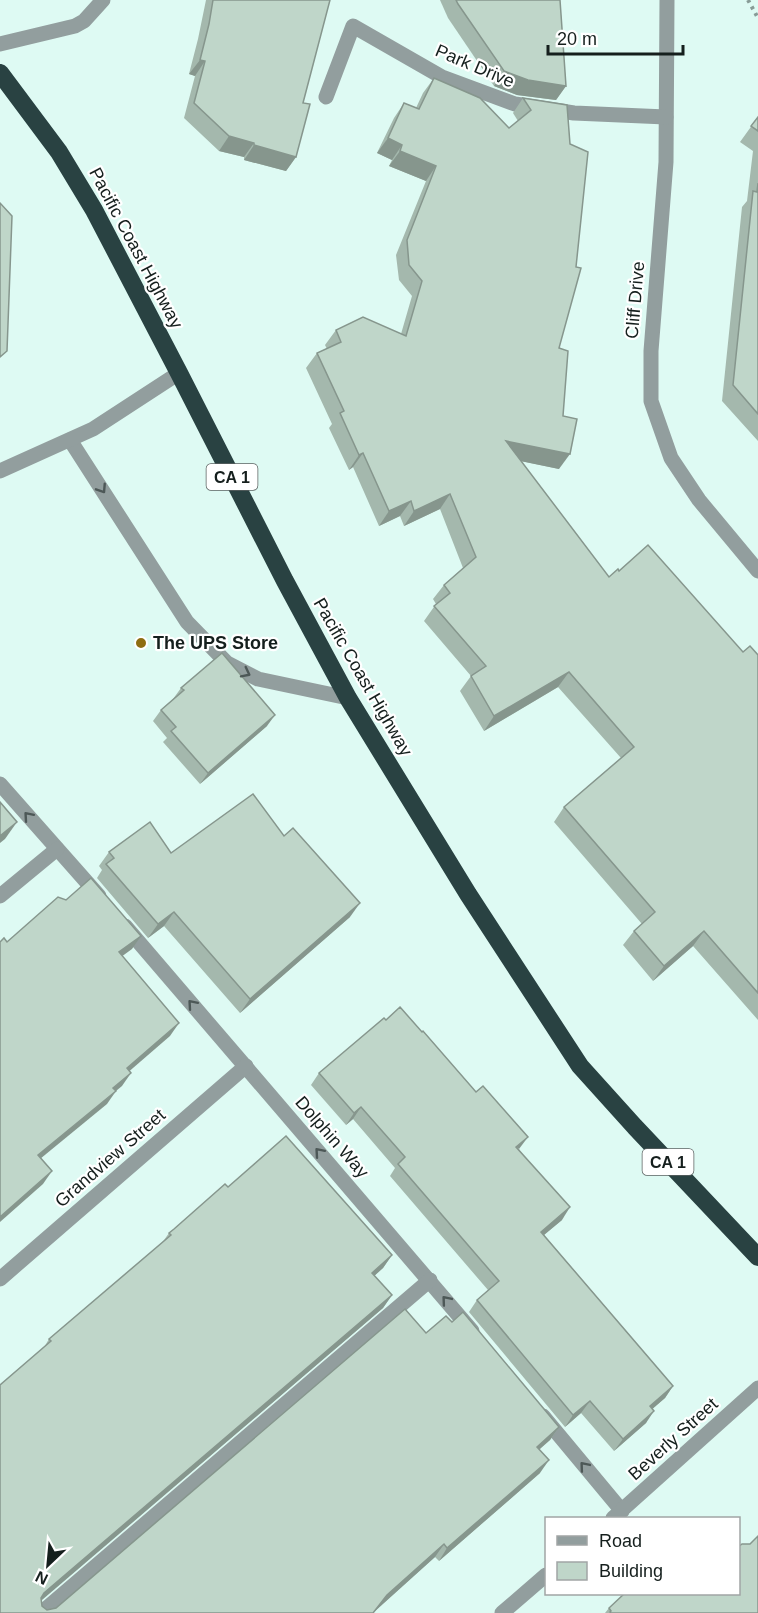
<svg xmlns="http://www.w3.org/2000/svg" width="758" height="1613" viewBox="0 0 758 1613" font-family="Arial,sans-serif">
<rect width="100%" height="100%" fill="#defaf3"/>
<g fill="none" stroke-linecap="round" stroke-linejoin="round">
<polyline stroke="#879b96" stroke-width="4" stroke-dasharray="3 4.5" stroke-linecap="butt" points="748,0 758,18"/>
<g stroke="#929e9e" stroke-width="15">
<polyline points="667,0 666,162 651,351 651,401 671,458 699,500 758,571"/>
<polyline points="0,44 75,26 84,21 103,0"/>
<polyline points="326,97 353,26 442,77 515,104 574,113 666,117"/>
<polyline points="70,440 187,622 227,663 258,679 348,698"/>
<polyline points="0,471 93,429 179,373"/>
<polyline points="0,784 99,896"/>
<polyline points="0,896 57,849"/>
<polyline points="125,926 472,1331"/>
<polyline points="0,1279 246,1066"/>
<polyline points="543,1416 622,1511"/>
<polyline points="613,1518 758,1388"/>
<polyline points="41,1613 430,1280"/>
<polyline points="502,1613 546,1575"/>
</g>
<polyline stroke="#294242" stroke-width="18" points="0,73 59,152 94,210 179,373 285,581 348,698 468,894 580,1066 635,1127 758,1257"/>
</g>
<g fill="#a4b8ad">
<polygon points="206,0 330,0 303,103 296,157 286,171 244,160 244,157 219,151 184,118 195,76 189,74 198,39"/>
<polygon points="440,0 560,0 566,86 556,100 517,95 494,86 448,18"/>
<polygon points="434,78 509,128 518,121 513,113 523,98 567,105 559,348 559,469 521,461 609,577 619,571 743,652 758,655 758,1020 693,946 653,981 623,945 634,931 642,924 554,822 564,807 621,758 558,687 484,731 460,691 471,676 424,621 436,604 433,599 444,585 463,568 440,509 404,526 400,516 379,526 353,467 349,470 329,428 332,424 306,368 317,353 327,349 325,345 336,330 401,334 412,296 399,280 396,255 426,181 389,166 392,160 377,153 394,118 404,103 416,108 423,93"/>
<polygon points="758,117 758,441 722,401 742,207 747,201 753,151 740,142"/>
<polygon points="181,688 267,726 200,784 163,742 167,738 153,721 161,710 173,699"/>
<polygon points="284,836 350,917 240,1013 164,926 148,938 97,878 102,870 99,866 109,852 171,853"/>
<polygon points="319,1073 519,1149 562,1220 544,1235 673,1386 665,1398 652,1409 646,1423 614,1451 581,1413 565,1427 469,1312 477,1300 488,1290 390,1176 395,1168 353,1119 346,1125 311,1085"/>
<polygon points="228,1187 392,1255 383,1268 374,1276 392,1295 383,1308 41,1600 42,1606 47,1610 56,1608 426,1333 452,1322 559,1427 550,1440 540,1449 540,1473 439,1561 435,1557 378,1608 0,1613 43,1349 49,1339 162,1243 169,1233"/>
<polygon points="750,1544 758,1613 605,1613 609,1608 686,1594"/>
</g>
<g fill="#86968d">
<polygon points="200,60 205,61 195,76 189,74"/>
<polygon points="504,71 566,86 556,100 517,95 494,86"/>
<polygon points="229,136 254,143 244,157 219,151"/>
<polygon points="388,138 402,145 392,160 377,153"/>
<polygon points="254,145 296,157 286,171 244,160"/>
<polygon points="400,151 436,166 426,181 389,166"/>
<polygon points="506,441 570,454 559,469 496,456"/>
<polygon points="363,453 353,467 349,470 359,455"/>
<polygon points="450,494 440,509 404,526 414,511"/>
<polygon points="411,501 400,516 379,526 389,511"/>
<polygon points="569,672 558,687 484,731 494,716"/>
<polygon points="275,715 267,726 200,784 208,773"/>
<polygon points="17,822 5,839 0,843 0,836"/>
<polygon points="360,903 350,917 240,1013 250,999"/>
<polygon points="174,912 164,926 148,938 158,924"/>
<polygon points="704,931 693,946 653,981 664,966"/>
<polygon points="141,936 132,949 110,965 119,952"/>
<polygon points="179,1023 170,1036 118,1081 127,1068"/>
<polygon points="131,1073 122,1086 104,1101 113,1088"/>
<polygon points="116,1091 107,1104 29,1168 38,1155"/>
<polygon points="361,1107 353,1119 346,1125 354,1113"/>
<polygon points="528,1137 519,1149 516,1147"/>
<polygon points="52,1171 43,1184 0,1222 0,1217"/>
<polygon points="570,1207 562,1220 533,1244 541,1232"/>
<polygon points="392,1255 383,1268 363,1286 372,1273"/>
<polygon points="392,1295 383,1308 35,1606 44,1593"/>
<polygon points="673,1386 665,1398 642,1418 650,1406"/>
<polygon points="590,1401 581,1413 565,1427 573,1415"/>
<polygon points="654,1411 646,1423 614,1451 623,1439"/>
<polygon points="559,1427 550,1440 528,1459 537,1447"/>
<polygon points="549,1460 540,1473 439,1561 447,1548"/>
<polygon points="444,1544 435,1557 373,1613 387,1595"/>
</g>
<g fill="#bfd6c9" stroke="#86968d" stroke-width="1.5">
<polygon points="213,0 330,0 303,103 310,104 296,157 254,145 254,143 229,136 194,103 205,61 200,60 209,24"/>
<polygon points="456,0 560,0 566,86 528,80 504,71 458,4"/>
<polygon points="434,78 480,98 509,128 531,110 523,98 567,105 570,144 588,152 576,267 581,268 559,348 568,351 563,416 577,419 570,454 506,441 609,577 618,569 619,571 648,545 743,652 750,646 758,655 758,993 704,931 664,966 634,931 655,912 564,807 634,747 569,672 494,716 471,676 486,666 434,606 450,593 444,585 476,557 450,494 414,511 411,501 389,511 363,453 359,455 340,413 344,411 317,353 341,342 336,330 363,317 406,336 422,281 409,265 407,240 436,166 400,151 402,145 388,138 404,103 419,109"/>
<polygon points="758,117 758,131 751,126"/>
<polygon points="758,183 758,414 733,385 753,191 757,192"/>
<polygon points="0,203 12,216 7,351 0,357"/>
<polygon points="222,653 275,715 208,773 171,731 176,727 161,710 184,690 181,688"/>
<polygon points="253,794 284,836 293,828 360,903 250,999 174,912 158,924 106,864 114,858 109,852 150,822 171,853"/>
<polygon points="0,802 17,822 0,836"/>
<polygon points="91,878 141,936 119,952 179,1023 127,1068 131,1073 113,1088 116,1091 38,1155 52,1171 0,1217 0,942 4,938 7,942 58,897 66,900"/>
<polygon points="400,1007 422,1032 423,1031 476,1092 483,1086 528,1137 516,1147 570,1207 541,1232 673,1386 650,1406 654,1411 623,1439 590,1401 573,1415 477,1300 499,1281 398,1164 405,1157 361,1107 354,1113 319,1073 384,1018 386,1020"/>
<polygon points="286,1136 392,1255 372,1273 392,1295 44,1593 41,1598 42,1606 47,1610 56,1608 405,1309 426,1333 446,1316 452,1322 463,1312 559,1427 537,1447 549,1460 447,1548 444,1544 387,1595 373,1613 0,1613 0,1385 51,1341 49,1339 171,1235 169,1233 174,1229 225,1184 228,1187"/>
<polygon points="758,1536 758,1613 611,1613 610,1612 611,1611 609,1608 625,1593 738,1593 738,1547 742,1544 750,1544"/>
</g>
<defs><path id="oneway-chevron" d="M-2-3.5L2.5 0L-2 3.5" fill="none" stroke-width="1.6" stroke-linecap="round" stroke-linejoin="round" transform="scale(1.5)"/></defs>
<g stroke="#4d5857">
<use href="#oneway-chevron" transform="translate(102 489) rotate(57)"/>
<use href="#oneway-chevron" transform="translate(246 673) rotate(27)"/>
<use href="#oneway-chevron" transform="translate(28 816) rotate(-131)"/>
<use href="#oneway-chevron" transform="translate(192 1004) rotate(-131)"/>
<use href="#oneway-chevron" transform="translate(319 1152) rotate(-131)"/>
<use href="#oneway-chevron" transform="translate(446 1300) rotate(-130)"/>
<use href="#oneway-chevron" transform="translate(584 1466) rotate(-130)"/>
</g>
<circle fill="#8e6d11" stroke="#fff" stroke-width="2" cx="141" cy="643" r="6"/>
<g text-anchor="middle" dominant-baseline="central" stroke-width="4.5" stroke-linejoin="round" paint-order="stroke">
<g fill="#fff" stroke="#5b6261" stroke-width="1.5">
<rect x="206.5" y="464" width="51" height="26" rx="4.5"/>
<rect x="642.5" y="1149" width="51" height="26" rx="4.5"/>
</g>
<g font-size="16" font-weight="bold" fill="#151f1d">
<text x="232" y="477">CA 1</text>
<text x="668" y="1162">CA 1</text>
</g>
<g font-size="18" fill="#151f1d" stroke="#fff">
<text transform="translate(475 66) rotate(23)">Park Drive</text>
<text transform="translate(136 248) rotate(62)">Pacific Coast Highway</text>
<text transform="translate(635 300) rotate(-85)">Cliff Drive</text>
<text transform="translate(363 677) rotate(60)">Pacific Coast Highway</text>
<text transform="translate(332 1137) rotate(49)">Dolphin Way</text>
<text transform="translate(110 1158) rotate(-41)">Grandview Street</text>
<text transform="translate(673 1439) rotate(-42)">Beverly Street</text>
</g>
<g font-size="18" font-weight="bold" fill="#151f1d" stroke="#fff" text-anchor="start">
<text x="153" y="643">The UPS Store</text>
</g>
</g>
<rect x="545" y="1517" width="195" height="78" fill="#ffffff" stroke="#a1a5a5" stroke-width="1.5"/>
<rect x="557" y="1536" width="30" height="9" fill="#929e9e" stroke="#a1a5a5" stroke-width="1.5"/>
<text x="599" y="1547" font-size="18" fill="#151f1d">Road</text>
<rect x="557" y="1562" width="30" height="18" fill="#bfd6c9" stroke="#a1a5a5" stroke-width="1.5"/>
<text x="599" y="1577" font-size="18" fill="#151f1d">Building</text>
<g transform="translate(48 1565) rotate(206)" stroke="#ffffff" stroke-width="4.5" paint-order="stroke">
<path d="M0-4.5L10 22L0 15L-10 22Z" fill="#151f1d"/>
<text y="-9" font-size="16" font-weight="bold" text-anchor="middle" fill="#151f1d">N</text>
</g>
<path d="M548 45v9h135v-9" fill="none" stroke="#151f1d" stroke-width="3"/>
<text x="557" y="45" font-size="18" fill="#151f1d" stroke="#ffffff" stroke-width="4.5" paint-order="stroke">20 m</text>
</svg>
